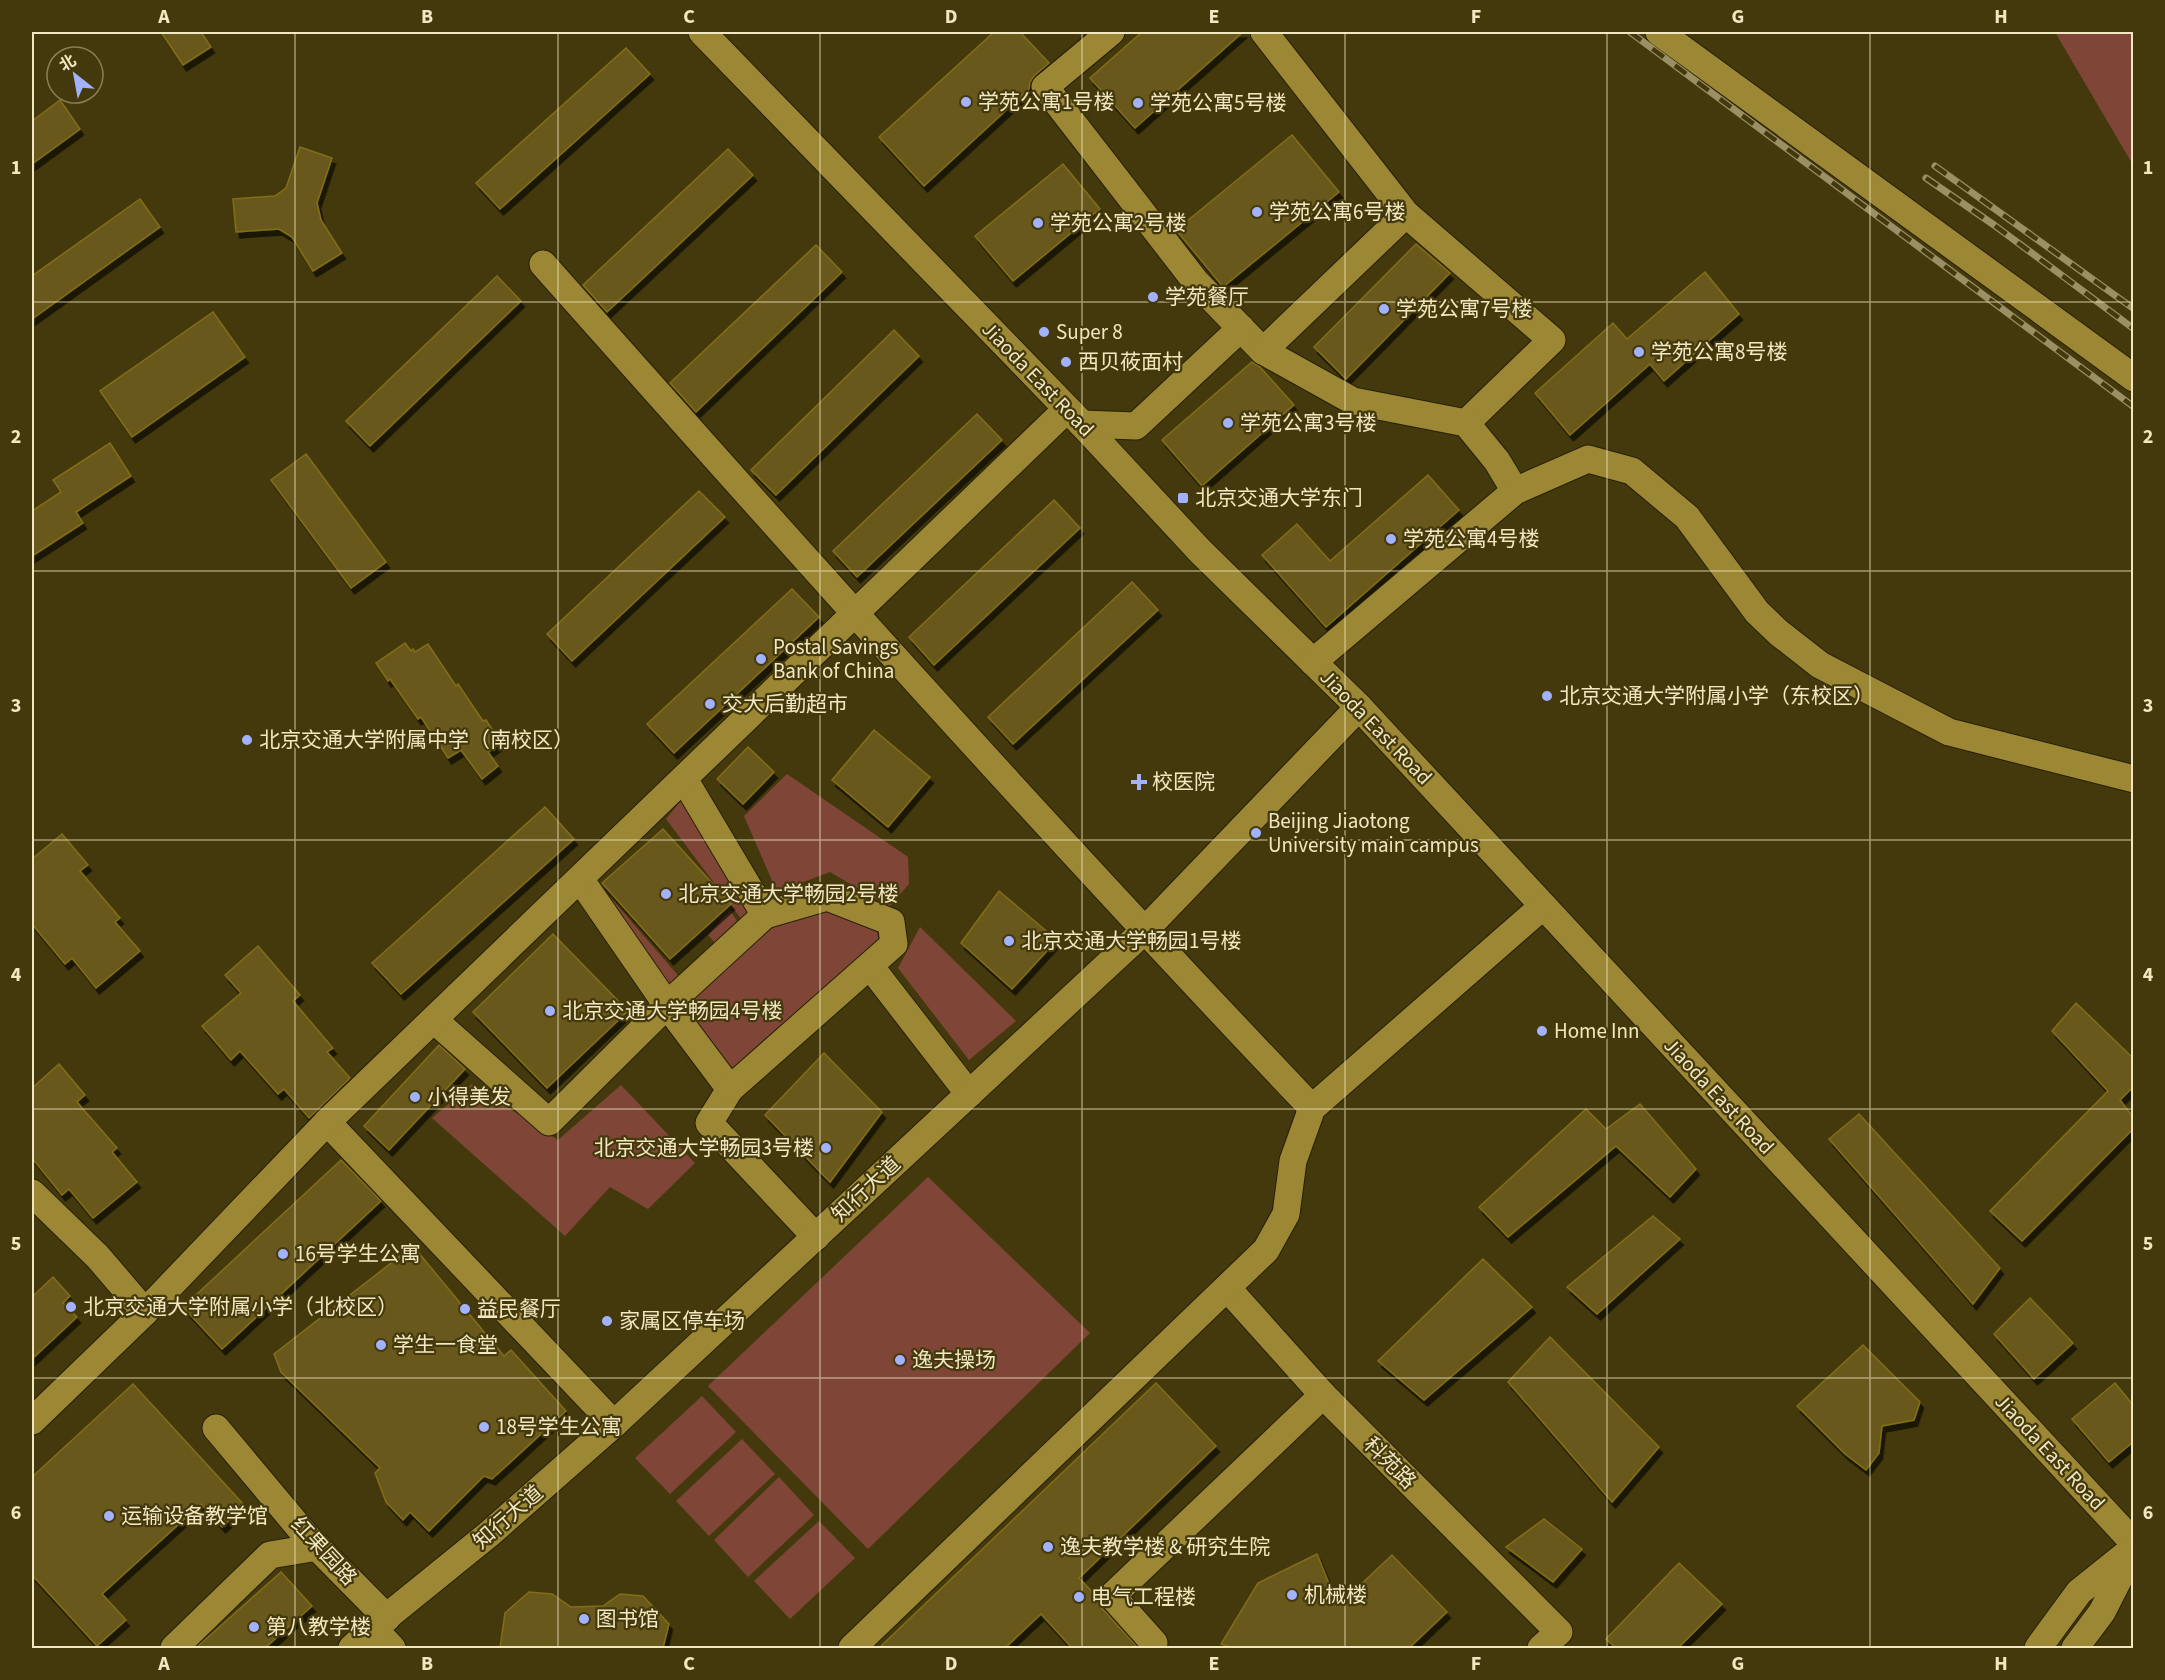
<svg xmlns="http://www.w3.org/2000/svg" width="2165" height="1680" viewBox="0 0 2165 1680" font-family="'Source Sans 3','Noto Sans SC',sans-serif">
<defs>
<filter id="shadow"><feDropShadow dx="3.5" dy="6" stdDeviation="0" flood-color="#0009"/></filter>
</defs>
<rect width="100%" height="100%" fill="#44390c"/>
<g fill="#7f4638">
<polygon points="2055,32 2133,32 2133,165"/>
<polygon points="787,774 908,857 909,884 889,907 830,872 777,892 744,816"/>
<polygon points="684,797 754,906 742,920 666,819"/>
<polygon points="598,883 682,980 669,991"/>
<polygon points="820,908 876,927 879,941 729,1071 678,1007 768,924"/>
<polygon points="730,910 737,921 716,944 708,935"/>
<polygon points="920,927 1016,1021 969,1060 898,968"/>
<polygon points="472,1084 558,1140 621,1085 695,1163 648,1209 610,1187 565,1236 432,1118"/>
<polygon points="928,1177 1090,1333 868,1549 708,1386"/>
<polygon points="702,1396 736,1432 670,1494 635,1458"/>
<polygon points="742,1439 775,1474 709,1536 676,1501"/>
<polygon points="779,1477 814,1515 748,1577 714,1540"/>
<polygon points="819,1521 855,1558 790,1619 754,1581"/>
</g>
<g fill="#68591f" stroke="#826e15" stroke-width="1.5" filter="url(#shadow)">
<polygon points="161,32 201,32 211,47 183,65"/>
<polygon points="994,32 1020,32 1049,63 1035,75 1030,82 1029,89 924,186 879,137"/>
<polygon points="1142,32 1243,32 1135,128 1090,78"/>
<polygon points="626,48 650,74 500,209 476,183"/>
<polygon points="60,100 80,129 32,164 32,121"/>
<polygon points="1292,135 1339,192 1223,287 1176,230"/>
<polygon points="300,147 332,158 317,203 321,220 342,253 313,271 292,237 279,229 236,232 233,199 275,196 286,188"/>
<polygon points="728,149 753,175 607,312 583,285"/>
<polygon points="1063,164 1100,209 1013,281 975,236"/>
<polygon points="140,199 160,227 32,319 32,276"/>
<polygon points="1416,244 1450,273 1346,379 1314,347"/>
<polygon points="816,245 842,272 696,412 670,383"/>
<polygon points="1705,272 1739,314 1664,381 1650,364 1570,435 1535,393 1613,323 1627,339"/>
<polygon points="497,276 521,301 370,446 346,421"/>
<polygon points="213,312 245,357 132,437 100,391"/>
<polygon points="894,330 919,356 776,495 751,470"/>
<polygon points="1252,362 1260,367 1294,405 1202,486 1162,440"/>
<polygon points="977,414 1002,440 857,577 833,551"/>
<polygon points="110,443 131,476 76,512 83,523 32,556 32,511 61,492 53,480"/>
<polygon points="306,454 386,562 351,588 271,480"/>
<polygon points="1428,475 1459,510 1326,627 1262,555 1297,524 1330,561"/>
<polygon points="699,491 725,517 572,661 547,634"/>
<polygon points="1054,500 1080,528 934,665 909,637"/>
<polygon points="1132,582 1158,610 1013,744 988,717"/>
<polygon points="792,589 819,617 674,753 647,724"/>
<polygon points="405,643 411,651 413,649 415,652 428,644 456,686 458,684 483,721 486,720 501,743 488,752 498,766 482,779 461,750 448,758 421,717 418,719 390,679 388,681 376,663"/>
<polygon points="874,730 930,777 888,827 832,780"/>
<polygon points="748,747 774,772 743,804 717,779"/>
<polygon points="545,807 574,839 401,994 372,963"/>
<polygon points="663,829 731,904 670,959 602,883"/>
<polygon points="62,834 88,865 80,871 120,918 115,922 140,951 96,988 72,958 65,964 32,924 32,859"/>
<polygon points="999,891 1057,940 1012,989 961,943"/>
<polygon points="553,934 628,1011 547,1088 473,1012"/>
<polygon points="258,946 300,995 293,1001 333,1048 327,1052 350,1078 309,1118 284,1089 278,1094 240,1051 231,1060 202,1026 241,993 225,975"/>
<polygon points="2076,1003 2133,1058 2133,1087 2120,1100 2133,1117 2133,1129 2022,1241 1990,1211 2108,1091 2052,1031"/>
<polygon points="439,1045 465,1069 389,1150 364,1126"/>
<polygon points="824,1053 882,1112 830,1182 765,1115"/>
<polygon points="59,1064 85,1095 77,1102 117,1148 112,1152 137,1182 93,1218 69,1189 62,1195 32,1158 32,1088"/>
<polygon points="1640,1104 1696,1169 1670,1197 1616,1146 1508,1237 1479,1207 1586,1109 1606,1129"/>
<polygon points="1859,1114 2000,1268 1973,1304 1829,1139"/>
<polygon points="341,1160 381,1201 222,1349 183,1307"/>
<polygon points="1653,1216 1680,1239 1597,1314 1567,1287"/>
<polygon points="413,1246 504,1356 511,1350 566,1411 492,1479 484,1476 429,1531 410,1512 403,1520 386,1502 375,1473 380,1468 281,1372 274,1354"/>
<polygon points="1483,1259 1532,1307 1424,1400 1378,1361"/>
<polygon points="53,1277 70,1296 63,1303 77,1317 32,1359 32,1297"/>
<polygon points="2030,1298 2073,1343 2034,1379 1994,1334"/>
<polygon points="1550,1337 1659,1447 1612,1502 1508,1382"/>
<polygon points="1863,1345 1920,1402 1914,1420 1882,1426 1879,1453 1866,1470 1845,1454 1797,1406"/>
<polygon points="1156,1383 1216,1446 1079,1578 1097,1597 1100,1606 1138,1648 1072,1648 1041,1614 1005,1648 879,1648"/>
<polygon points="2115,1383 2133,1405 2133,1442 2109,1462 2072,1419"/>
<polygon points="133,1384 245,1506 222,1527 201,1504 102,1594 126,1620 97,1646 32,1575 32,1477"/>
<polygon points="1544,1519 1582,1549 1553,1582 1506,1547"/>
<polygon points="1317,1554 1338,1606 1392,1555 1447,1612 1409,1648 1233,1648 1221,1644 1258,1583"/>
<polygon points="1679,1563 1722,1604 1678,1648 1616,1648 1606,1639"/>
<polygon points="281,1572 312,1606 265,1648 196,1648"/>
<polygon points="529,1592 552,1594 571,1607 603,1606 620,1594 643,1596 669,1624 663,1648 500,1648 505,1613"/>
</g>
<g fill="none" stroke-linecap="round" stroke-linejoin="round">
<g stroke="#272007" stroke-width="29">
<g id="minor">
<polyline points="702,32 1082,424 1200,551 1359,707 2134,1543"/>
<polyline points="1111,32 1045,87 1196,282 1263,351"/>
<polyline points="1264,32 1406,214 1552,340 1466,423"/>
<polyline points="1659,32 2134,378"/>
<polyline points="1406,214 1263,351 1353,401 1466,423 1497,461 1515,491"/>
<path d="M543 264C796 549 1049 832 1312 1108"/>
<polyline points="1082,424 1136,426 1241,328"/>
<polyline points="1313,662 1515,491 1588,459 1632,471 1687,517 1757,612 1779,633 1820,665 1949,732 2134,779"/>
<polyline points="684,779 765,915 667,1005 730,1089 709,1123 816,1237"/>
<polyline points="870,966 969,1094"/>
<polyline points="434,1020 549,1122 667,1005 580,879"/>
<polyline points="730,1089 894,944 891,922 827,897 765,915"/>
<polyline points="327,1122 614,1424"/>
<polyline points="32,1193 98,1257 145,1312"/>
<polyline points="1228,1289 1323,1395 1559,1632 1541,1648"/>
<polyline points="32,1421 145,1312 327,1122 1067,409"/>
<polyline points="216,1428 308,1538 387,1618"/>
<polyline points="373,1628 392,1648"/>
<polyline points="1154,1643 1112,1596 1323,1395"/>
<polyline points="174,1648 270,1555 318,1547"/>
<polyline points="352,1648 373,1628 489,1534 614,1424 1144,931 1359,707"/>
<polyline points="852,1648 1266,1250 1286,1214 1293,1161 1312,1108 1543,906"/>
<polyline points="2038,1648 2079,1592 2134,1548"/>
<polyline points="2075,1648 2102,1612 2131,1555"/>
</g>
</g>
<use href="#minor" stroke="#9b8734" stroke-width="27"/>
<g stroke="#9a8f65" stroke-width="7">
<g id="rail">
<polyline points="1630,32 2134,407"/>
<polyline points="1935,166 2134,309"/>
<polyline points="1926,178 1994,225 2134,329"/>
</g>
</g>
<use href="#rail" stroke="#44390c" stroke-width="4.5" stroke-dasharray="14" stroke-linecap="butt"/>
</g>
<path fill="none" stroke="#f1e7c0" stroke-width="1.5" stroke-opacity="0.55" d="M295 32V1648M558 32V1648M820 32V1648M1082 32V1648M1345 32V1648M1607 32V1648M1870 32V1648M32 302H2134M32 571H2134M32 840H2134M32 1109H2134M32 1378H2134"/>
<g fill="#a3b2fd" stroke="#44390c" stroke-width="2">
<circle cx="966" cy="102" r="6"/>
<circle cx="1138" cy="103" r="6"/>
<circle cx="1257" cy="212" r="6"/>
<circle cx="1038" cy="223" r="6"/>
<circle cx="1153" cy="297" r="6"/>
<circle cx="1384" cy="309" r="6"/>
<circle cx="1044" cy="332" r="6"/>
<circle cx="1639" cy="352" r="6"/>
<circle cx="1066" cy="362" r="6"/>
<circle cx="1228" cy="423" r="6"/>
<rect x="1177" y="492" width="12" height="12" rx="3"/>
<circle cx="1391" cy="539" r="6"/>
<circle cx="761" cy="659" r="6"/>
<circle cx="1547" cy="696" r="6"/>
<circle cx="710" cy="704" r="6"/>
<circle cx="247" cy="740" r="6"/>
<path d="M1136 773h6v6h6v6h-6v6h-6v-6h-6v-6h6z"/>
<circle cx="1256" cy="833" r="6"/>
<circle cx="666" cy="894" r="6"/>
<circle cx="1009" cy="941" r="6"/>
<circle cx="550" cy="1011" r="6"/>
<circle cx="1542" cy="1031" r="6"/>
<circle cx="415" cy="1097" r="6"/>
<circle cx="826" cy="1148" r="6"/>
<circle cx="283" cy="1254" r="6"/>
<circle cx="71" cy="1307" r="6"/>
<circle cx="465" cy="1309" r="6"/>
<circle cx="607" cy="1321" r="6"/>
<circle cx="381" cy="1345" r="6"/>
<circle cx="900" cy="1360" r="6"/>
<circle cx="484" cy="1427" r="6"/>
<circle cx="109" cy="1516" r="6"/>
<circle cx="1048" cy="1547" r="6"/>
<circle cx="1292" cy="1595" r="6"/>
<circle cx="1079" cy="1597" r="6"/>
<circle cx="584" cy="1619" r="6"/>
<circle cx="254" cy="1627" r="6"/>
</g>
<g text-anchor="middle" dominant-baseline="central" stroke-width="4.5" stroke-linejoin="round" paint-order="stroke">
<g font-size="21" fill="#f1e7c0" stroke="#44390c" text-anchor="start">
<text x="978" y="102">学苑公寓1号楼</text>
<text x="1150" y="103">学苑公寓5号楼</text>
<text x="1269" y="212">学苑公寓6号楼</text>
<text x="1050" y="223">学苑公寓2号楼</text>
<text x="1165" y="297">学苑餐厅</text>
<text x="1396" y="309">学苑公寓7号楼</text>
<text x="1056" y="332">Super 8</text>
<text x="1651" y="352">学苑公寓8号楼</text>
<text x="1078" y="362">西贝莜面村</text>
<text x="1240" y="423">学苑公寓3号楼</text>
<text x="1195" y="498">北京交通大学东门</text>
<text x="1403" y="539">学苑公寓4号楼</text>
<text x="773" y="647">Postal Savings<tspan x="773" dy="24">Bank of China</tspan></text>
<text x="1559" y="696">北京交通大学附属小学（东校区）</text>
<text x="722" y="704">交大后勤超市</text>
<text x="259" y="740">北京交通大学附属中学（南校区）</text>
<text x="1152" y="782">校医院</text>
<text x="1268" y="821">Beijing Jiaotong<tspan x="1268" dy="24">University main campus</tspan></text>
<text x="678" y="894">北京交通大学畅园2号楼</text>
<text x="1021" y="941">北京交通大学畅园1号楼</text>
<text x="562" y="1011">北京交通大学畅园4号楼</text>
<text x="1554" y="1031">Home Inn</text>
<text x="427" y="1097">小得美发</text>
<text x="814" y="1148" text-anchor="end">北京交通大学畅园3号楼</text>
<text x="295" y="1254">16号学生公寓</text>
<text x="83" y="1307">北京交通大学附属小学（北校区）</text>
<text x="477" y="1309">益民餐厅</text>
<text x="619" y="1321">家属区停车场</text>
<text x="393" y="1345">学生一食堂</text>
<text x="912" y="1360">逸夫操场</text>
<text x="496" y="1427">18号学生公寓</text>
<text x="121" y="1516">运输设备教学馆</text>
<text x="1060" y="1547">逸夫教学楼 &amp; 研究生院</text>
<text x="1304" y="1595">机械楼</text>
<text x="1091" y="1597">电气工程楼</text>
<text x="596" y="1619">图书馆</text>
<text x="266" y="1627">第八教学楼</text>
</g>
<g font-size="21" fill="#f1e7c0" stroke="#44390c">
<text transform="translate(1038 379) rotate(46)">Jiaoda East Road</text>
<text transform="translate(1376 727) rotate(46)">Jiaoda East Road</text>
<text transform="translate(1719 1096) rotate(47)">Jiaoda East Road</text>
<text transform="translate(866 1189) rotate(-43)">知行大道</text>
<text transform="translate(2050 1452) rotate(47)">Jiaoda East Road</text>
<text transform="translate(1390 1463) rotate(45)">科苑路</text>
<text transform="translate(508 1517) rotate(-41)">知行大道</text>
<text transform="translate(324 1551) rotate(47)">红果园路</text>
</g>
</g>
<rect width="2165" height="1680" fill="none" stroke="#44390c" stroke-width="66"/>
<g transform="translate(75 75) rotate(329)"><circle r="28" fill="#44390c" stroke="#897f54" stroke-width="1.5"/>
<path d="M0-4.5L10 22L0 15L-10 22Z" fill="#a3b2fd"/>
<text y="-9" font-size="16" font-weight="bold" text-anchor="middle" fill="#f1e7c0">北</text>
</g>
<rect x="33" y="33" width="2099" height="1614" fill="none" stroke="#f1e7c0" stroke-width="2"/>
<g font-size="20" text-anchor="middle" font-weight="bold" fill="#f1e7c0">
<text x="164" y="23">A</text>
<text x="427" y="23">B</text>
<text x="689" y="23">C</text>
<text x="951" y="23">D</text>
<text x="1214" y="23">E</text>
<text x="1476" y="23">F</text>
<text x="1738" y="23">G</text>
<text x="2001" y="23">H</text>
<text x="16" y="174">1</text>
<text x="2148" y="174">1</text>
<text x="16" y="443">2</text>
<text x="2148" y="443">2</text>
<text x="16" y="712">3</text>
<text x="2148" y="712">3</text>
<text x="16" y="981">4</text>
<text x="2148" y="981">4</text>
<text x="16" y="1250">5</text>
<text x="2148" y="1250">5</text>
<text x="16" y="1519">6</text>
<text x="2148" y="1519">6</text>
<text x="164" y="1670">A</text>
<text x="427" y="1670">B</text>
<text x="689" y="1670">C</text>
<text x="951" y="1670">D</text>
<text x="1214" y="1670">E</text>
<text x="1476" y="1670">F</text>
<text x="1738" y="1670">G</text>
<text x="2001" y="1670">H</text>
</g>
</svg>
